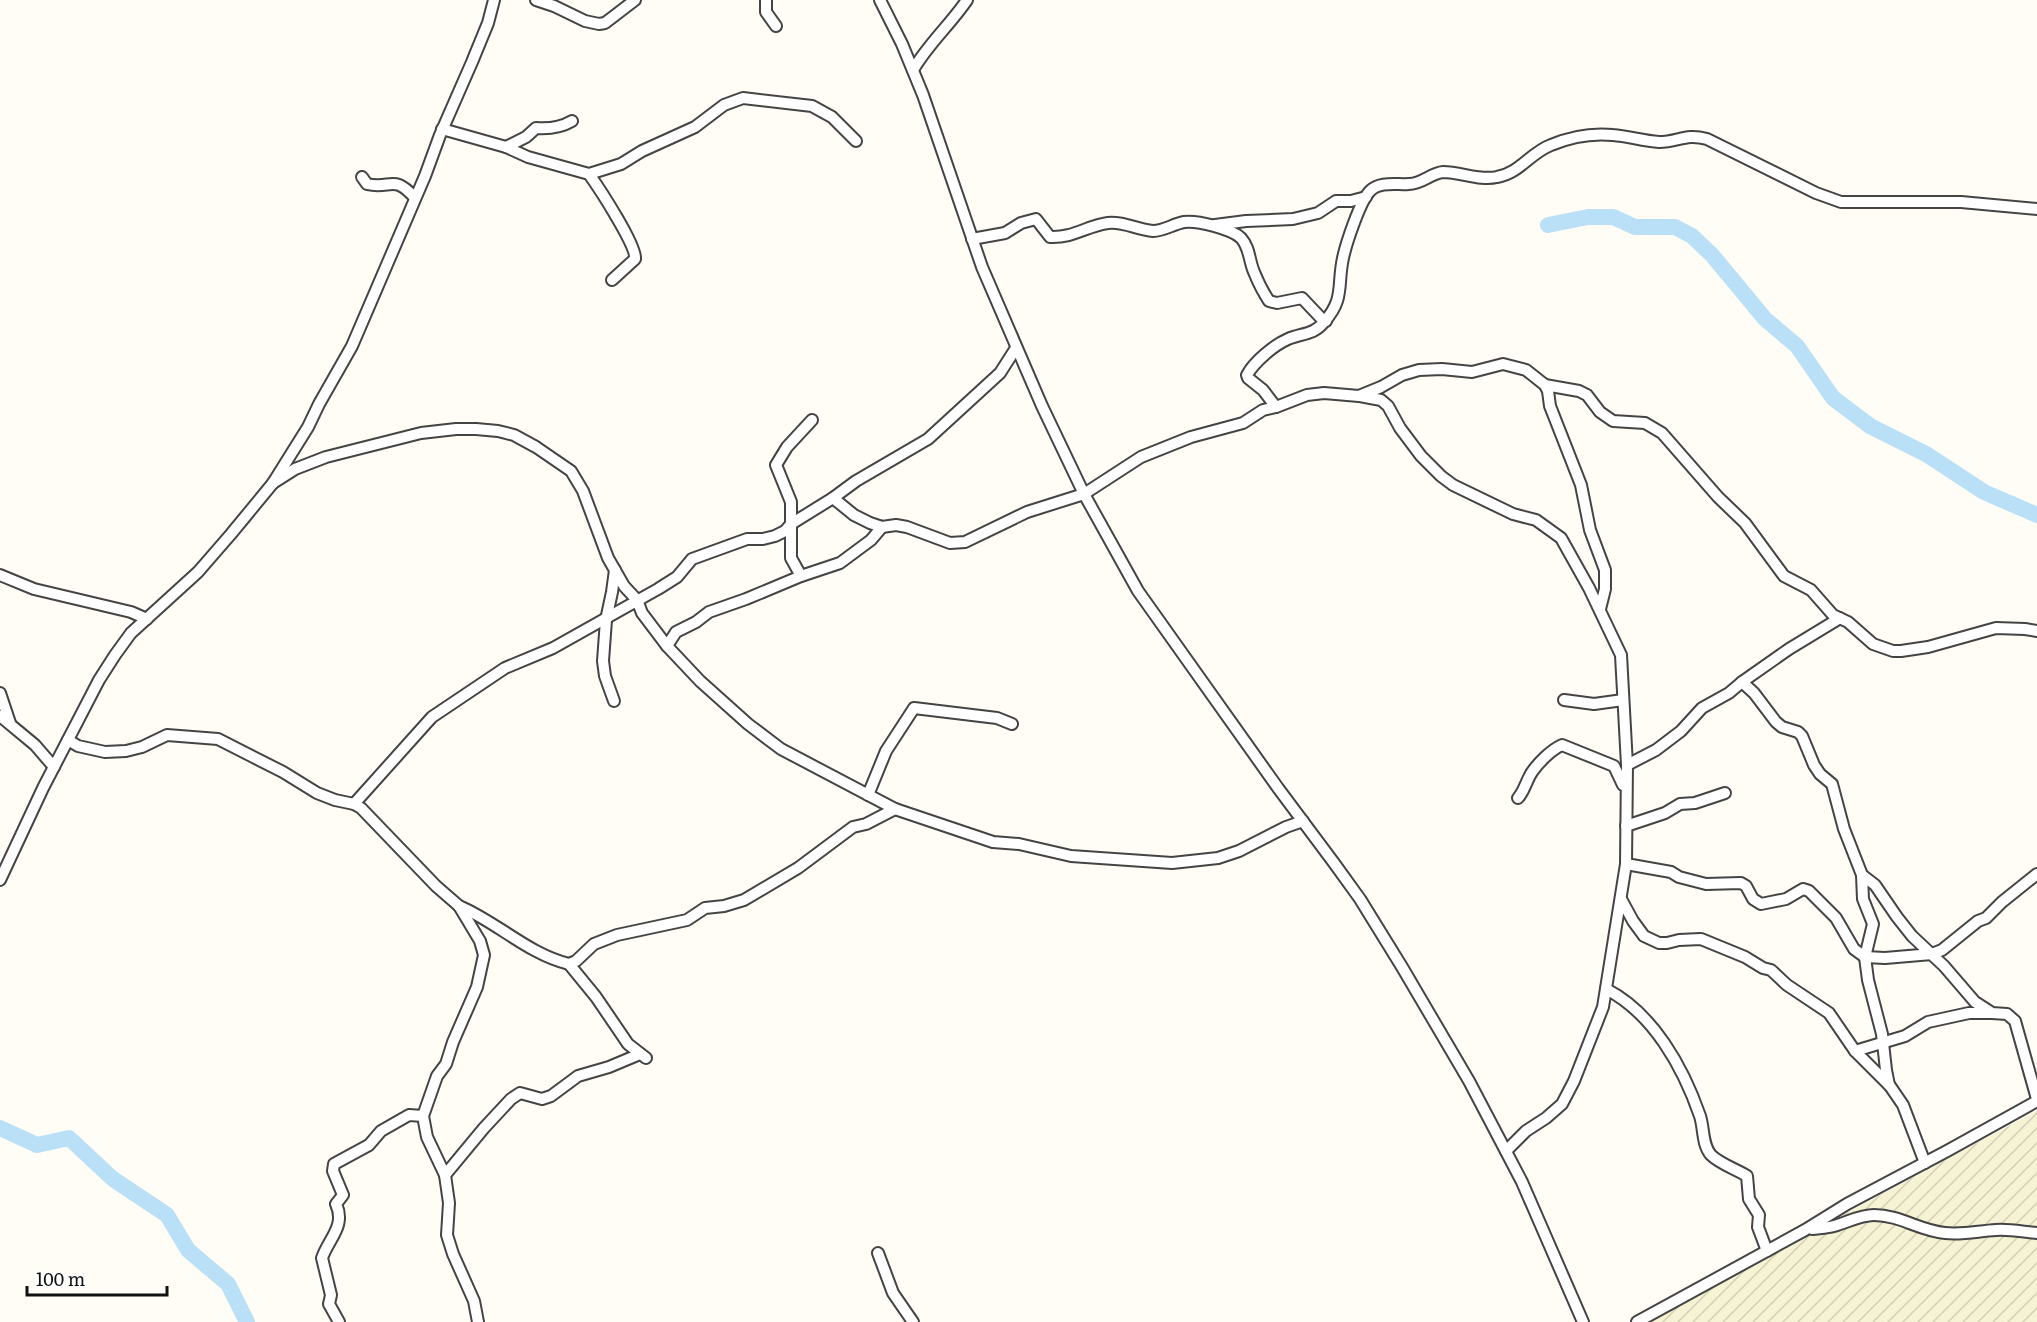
<svg xmlns="http://www.w3.org/2000/svg" width="2037" height="1322" viewBox="0 0 2037 1322" font-family="Literata,serif">
<defs>
<pattern id="farmland-furrows" width="10" height="10" patternUnits="userSpaceOnUse" patternTransform="scale(1.5)"><rect width="10" height="10" fill="#f6f3d4"/><path d="M-1 1l2-2M0 10L10 0M9 11l2-2" fill="none" stroke="#d2cfb5"/></pattern>
</defs>
<rect width="100%" height="100%" fill="#fffdf5"/>
<polygon fill="url(#farmland-furrows)" points="2037,1111 2037,1322 1643,1322"/>
<g fill="none" stroke-linecap="round" stroke-linejoin="round">
<g stroke="#b9e0f7" stroke-width="16">
<polyline points="1548,225 1588,217 1613,217 1635,227 1675,227 1692,236 1712,255 1765,319 1797,346 1833,398 1870,426 1926,454 1984,492 2037,515"/>
<polyline points="0,1128 37,1145 69,1138 113,1179 167,1215 188,1250 228,1284 247,1322"/>
</g>
<g stroke="#444" stroke-width="14">
<g id="minor">
<polyline points="536,0 554,6 585,21 599,24 605,23 635,0"/>
<polyline points="766,0 766,12 776,26"/>
<polyline points="880,0 902,44 923,95 982,267 1042,406 1084,494 1138,591 1278,788 1334,863 1360,899 1402,967 1469,1081 1522,1182 1583,1322"/>
<path d="M913 70C928 44 950 25 967 0"/>
<polyline points="442,129 506,147 528,157 589,174 621,164 642,151 695,127 724,105 743,98 812,106 832,117 856,141"/>
<path d="M506 147 526 137 536 128C549 129 560 128 572 121"/>
<path d="M589 174C599 188 637 246 635 259L612 280"/>
<path d="M362 177 367 184C391 190 393 173 415 198"/>
<polyline points="1215,225 1246,221 1293,219 1318,213 1336,201 1351,201 1366,197"/>
<path d="M972 239 1005 233 1021 223 1036 219 1050 237C1074 238 1086 226 1108 223 1124 221 1137 230 1153 231 1164 231 1173 224 1184 222 1197 220 1232 229 1241 238 1250 248 1249 261 1254 272 1258 282 1263 292 1269 301L1277 303 1302 298 1320 317 1326 321"/>
<polyline points="1545,385 1579,391 1587,395 1600,412 1613,421 1645,423 1662,433 1718,497 1745,523 1784,576 1811,590 1833,615 1848,622 1873,644 1893,651 1901,651 1928,647 1996,628 2025,629 2037,631"/>
<polyline points="1360,396 1381,400 1388,406 1400,428 1421,456 1441,476 1453,485 1513,514 1536,520 1561,538 1589,588 1621,655 1627,765 1626,864 1603,1007 1574,1081 1562,1104 1546,1118 1526,1131 1506,1151"/>
<path d="M1276 407 1263 390 1248 378 1247 375C1254 362 1274 345 1288 339 1302 333 1314 335 1324 322 1345 299 1337 285 1343 258 1346 244 1360 201 1370 191 1380 181 1397 185 1409 184 1422 184 1431 173 1443 172 1461 172 1480 181 1497 177 1520 173 1530 153 1551 145 1570 137 1593 133 1613 135 1628 136 1643 141 1659 142 1679 142 1685 133 1707 139L1816 193 1841 202H1961L2037 209"/>
<polyline points="273,483 295,469 326,457 421,433 456,429 476,429 498,431 514,435 536,447 571,471 583,491 608,558 624,586 637,600 642,613 667,646 700,681 748,724 781,749 895,809 993,842 1019,844 1071,856 1172,863 1218,858 1239,851 1286,827 1303,821"/>
<polyline points="833,498 854,515 870,523 882,527 896,525 907,527 950,543 965,542 1027,512 1084,494 1141,457 1191,437 1243,423 1263,410 1276,407 1307,395 1324,393 1359,396 1381,387 1402,375 1419,370 1442,369 1472,372 1503,364 1526,370 1545,385 1548,391 1550,406 1581,485 1590,530 1605,570 1605,589 1600,609"/>
<polyline points="0,575 34,589 131,612 147,619"/>
<polyline points="801,576 791,558 791,502 776,465 787,447 812,420"/>
<polyline points="667,646 676,632 696,622 709,612 746,599 801,576 840,563 871,540 882,527"/>
<polyline points="1742,682 1754,693 1776,722 1782,727 1798,732 1802,736 1814,765 1820,774 1832,784 1844,829 1862,875 1875,885 1897,917 1912,936 1944,966 1975,1002 1992,1013 2007,1014 2015,1021 2037,1099"/>
<polyline points="0,693 10,723"/>
<polyline points="1564,700 1594,704 1623,700"/>
<polyline points="614,701 605,676 603,661 606,620 612,592 615,570"/>
<polyline points="0,716 35,745 54,767"/>
<polyline points="68,740 78,746 105,752 126,751 142,747 167,735 218,739 283,772 317,793 335,800 354,804 361,808 436,886 459,906 480,941 484,955 477,987 453,1042 446,1064 437,1076 423,1116 427,1137 445,1175 449,1203 447,1235 453,1254 474,1301 478,1322"/>
<polyline points="1627,765 1656,750 1681,731 1702,708 1729,693 1742,682 1789,649 1840,618"/>
<polyline points="868,795 886,751 914,708 997,718 1012,724"/>
<path d="M1518 798C1525 790 1526 781 1532 772 1539 762 1551 750 1562 745L1614 766 1623 785"/>
<polyline points="354,804 432,717 505,668 553,648 658,589 677,577 692,559 747,539 763,539 775,536 785,531 791,524 833,498 856,481 928,439 1000,373 1016,348"/>
<polyline points="1626,826 1665,813 1680,804 1695,803 1725,793"/>
<polyline points="1626,864 1671,872 1679,877 1706,884 1741,883 1746,886 1753,899 1761,904 1786,899 1803,889 1809,891 1836,918 1854,949 1865,957 1885,958 1932,954 1942,950 1978,921 1986,918 2002,902 2037,874"/>
<polyline points="1862,875 1863,899 1873,924 1865,957 1868,980 1882,1034 1886,1070 1889,1085"/>
<polyline points="0,880 43,788 99,680 115,655 131,633 198,572 231,534 273,483 308,427 319,404 352,346 425,176 440,135 472,62 488,23 494,0"/>
<polyline points="1621,899 1633,921 1644,936 1659,943 1667,943 1679,940 1701,939 1745,957 1763,968 1771,970 1787,985 1829,1013 1855,1051 1890,1086 1903,1105 1925,1163"/>
<path d="M459 906C497 922 528 954 569 964L576 961 594 944 617 935 687 920 705 908 724 906 744 900 798 868 853 827 866 824 895 809"/>
<polyline points="569,964 596,997 628,1044 646,1058"/>
<path d="M1606 989C1653 1013 1683 1067 1700 1116 1704 1128 1702 1145 1711 1155 1720 1164 1736 1169 1747 1176L1749 1199 1759 1215 1758 1227 1767 1251"/>
<polyline points="1855,1051 1905,1036 1928,1022 1969,1013 1991,1013"/>
<polyline points="445,1175 484,1128 511,1099 520,1093 542,1099 551,1096 578,1076 609,1067 640,1054"/>
<path d="M1812 1229C1819 1228 1827 1228 1834 1226 1848 1222 1860 1215 1874 1215 1900 1215 1920 1231 1945 1233 1963 1235 1978 1231 1996 1230 2009 1229 2024 1232 2037 1233"/>
<polyline points="878,1253 893,1293 913,1322"/>
<path d="M339 1322 329 1304 331 1295 322 1258C329 1238 346 1226 336 1204L343 1195 333 1171 334 1164 369 1145 381 1131 409 1115 423 1116"/>
<polyline points="1637,1322 1805,1230 1847,1204 1947,1151 2037,1101"/>
</g>
</g>
<use href="#minor" stroke="#fff" stroke-width="10"/>
</g>
<path d="M27 1286v9h140v-9" fill="none" stroke="#111111" stroke-width="3"/>
<text x="36" y="1286" font-size="18" fill="#111111" stroke="#ffffff" stroke-width="4.5" paint-order="stroke">100 m</text>
</svg>
